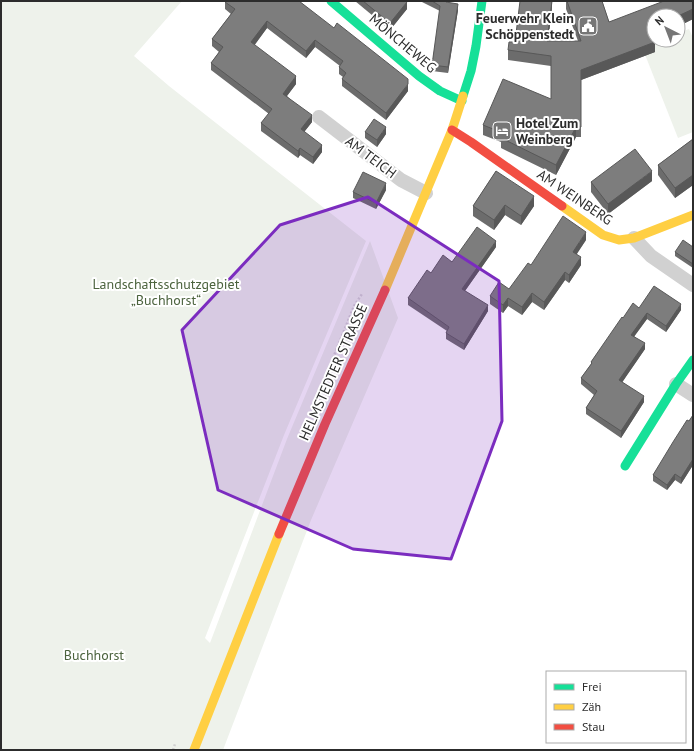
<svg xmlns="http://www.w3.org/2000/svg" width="694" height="751" viewBox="0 0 694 751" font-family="'PT Sans',sans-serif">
<rect width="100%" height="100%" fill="#fff"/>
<g fill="#eef2eb">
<polygon points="1,1 182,1 134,56 169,86 366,241 284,435 205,638 210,643 287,439 370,241 398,318 311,520 223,750 1,750"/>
<polygon points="689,29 693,38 693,132 678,138 642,47 660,40 678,40 678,33"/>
</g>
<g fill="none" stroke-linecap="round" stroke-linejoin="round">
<g stroke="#d1d1d1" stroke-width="2.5" stroke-dasharray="2 2" stroke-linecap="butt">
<polyline points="333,358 354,306 362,294"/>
<polyline points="173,750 175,744"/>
</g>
<g stroke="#d1d1d1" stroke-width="14">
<polyline points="319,117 401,180 426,193"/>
<polyline points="634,238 651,256 693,285"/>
<polyline points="676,384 693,395"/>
</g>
<g stroke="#16e098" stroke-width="9">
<polyline points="331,1 419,76 440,91 462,101"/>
<polyline points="463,96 471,71 476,46 482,1"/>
<polyline points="625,466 676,384 693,360"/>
</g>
<g stroke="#ffcf43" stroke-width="9">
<polyline points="562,206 603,235 619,240 634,238 693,215"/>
<polyline points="385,290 452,130 463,96"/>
<polyline points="194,750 279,534"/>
</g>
<g stroke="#f24e42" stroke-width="9">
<polyline points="452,130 471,142 562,206"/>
<polyline points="279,534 325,424 385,290"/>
</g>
</g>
<g fill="#6c6c6c">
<polygon points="299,1 408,91 386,120 342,86 342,79 343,77 339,74 339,67 340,66 315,47 306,58 267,28 254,45 296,84 287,96 312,122 304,132 322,152 313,164 300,155 298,158 261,131 261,123 269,114 211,70 211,63 219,52 212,46 212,39 231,14 225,9 225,2"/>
<polygon points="355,1 406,1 407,9 390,30"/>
<polygon points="420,1 447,1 446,2 458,10 448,73 432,71 432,65 440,11"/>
<polygon points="552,1 552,7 548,41 578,41 566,9 566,1 602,1 609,22 693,1 693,19 681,25 681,32 655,42 655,52 581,80 581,137 576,137 556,175 501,148 501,142 483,135 483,125 551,99 551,66 508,60 508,50 515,42"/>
<polygon points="365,132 386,134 377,147 365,138"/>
<polygon points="693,139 693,185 675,198 658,175 658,165"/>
<polygon points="496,171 534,206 521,225 505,215 494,230 473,216 473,206"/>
<polygon points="652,181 608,214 591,192 591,182"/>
<polygon points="386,190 376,209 353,198 353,192"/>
<polygon points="586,240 576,254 581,265 569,283 565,280 544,310 532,302 522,315 508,306 503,313 490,304 490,296 509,289 531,265"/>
<polygon points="496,247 465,291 488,311 464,350 446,339 446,333 447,331 408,305 408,298 431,273 452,262"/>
<polygon points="693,247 693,268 675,256 675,252"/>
<polygon points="639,308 681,310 666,332 647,319 634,336 645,349 622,382 644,402 621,438 586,414 586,408 594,395 581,384 581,378 591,364 591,362 623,318"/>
<polygon points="693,415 693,465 681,484 675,480 667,490 653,481 653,475"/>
</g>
<g fill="#585858">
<polygon points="552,1 552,7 547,51 547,41"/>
<polygon points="407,2 407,9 390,30 390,23"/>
<polygon points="458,4 458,10 448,73 448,67"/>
<polygon points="693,9 693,19 681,25 681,32 678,33 678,16"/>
<polygon points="267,21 267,28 251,50 251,42"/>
<polygon points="654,32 654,40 660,40 652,43 652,33"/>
<polygon points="315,40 315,47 306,58 306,51"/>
<polygon points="655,42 655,52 581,80 581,70"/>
<polygon points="296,76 296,84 283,101 283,94"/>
<polygon points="408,84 408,91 386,120 386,113"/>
<polygon points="312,115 312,122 301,136 301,129"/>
<polygon points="386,127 386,134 377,147 377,140"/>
<polygon points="576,127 576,137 556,175 556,165"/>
<polygon points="322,145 322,152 313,164 313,157"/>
<polygon points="300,148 300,155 298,158 298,151"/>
<polygon points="652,171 652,181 608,214 608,204"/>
<polygon points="693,175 693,185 675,198 675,188"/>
<polygon points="386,183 386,190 376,209 376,203"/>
<polygon points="534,196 534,206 521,225 521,216"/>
<polygon points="505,205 505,215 494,230 494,220"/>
<polygon points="586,232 586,240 573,260 573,252"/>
<polygon points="496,241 496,247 462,295 462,289"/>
<polygon points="581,257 581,265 569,283 569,275"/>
<polygon points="565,272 565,280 544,310 544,302"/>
<polygon points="532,293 532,302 522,315 522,307"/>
<polygon points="508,298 508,306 503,313 503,305"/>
<polygon points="681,304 681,310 666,332 666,326"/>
<polygon points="488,305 488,311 464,350 464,344"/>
<polygon points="647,313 647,319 631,341 631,335"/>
<polygon points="645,343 645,349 619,387 619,380"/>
<polygon points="644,396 644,402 621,438 621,431"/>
<polygon points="693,459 693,465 681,484 681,478"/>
<polygon points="675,474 675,480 667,490 667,485"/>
</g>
<g fill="#7d7d7d" stroke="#585858">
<polygon points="226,1 299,1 334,28 337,23 408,79 408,84 386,113 342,79 346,73 339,67 343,61 315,40 306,51 267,21 251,42 296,76 283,94 312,115 301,129 322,145 313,157 300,148 298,151 261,123 272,109 211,63 223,47 212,39 235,9 225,2"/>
<polygon points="363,1 406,1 407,2 390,23"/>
<polygon points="432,1 446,1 446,2 458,4 448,67 432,65 440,6"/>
<polygon points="520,1 552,1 547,41 581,41 567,1 602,1 609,22 664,1 693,1 693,9 678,16 681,22 678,23 678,16 654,16 654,32 652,33 654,40 655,40 655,42 581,70 581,127 576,127 556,165 501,138 503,133 483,125 503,79 551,99 551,56 508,50 509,42 515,42"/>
<polygon points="374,119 386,127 377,140 365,132"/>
<polygon points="693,139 693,175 675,188 658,165"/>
<polygon points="635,149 652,171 608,204 591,182"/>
<polygon points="496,171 534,196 521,216 505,205 494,220 473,206"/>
<polygon points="363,172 386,183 376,203 353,192"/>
<polygon points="563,216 586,232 573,252 581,257 569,275 565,272 544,302 532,293 522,307 508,298 503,305 490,296 499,282 509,289 528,263 531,265"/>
<polygon points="477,227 496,241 462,289 488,305 464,344 446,333 449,327 408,298 427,270 431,273 443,255 452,262"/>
<polygon points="683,240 693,247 693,264 675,252"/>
<polygon points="654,286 681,304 666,326 647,313 631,335 645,343 619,380 644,396 621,431 586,408 597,391 581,378 592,363 591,362 622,317 623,318 633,303 639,308"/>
<polygon points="693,415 693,459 681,478 675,474 667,485 653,475 673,442 687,420 689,421"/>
</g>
<path fill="#7b2cbf" fill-opacity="0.2" stroke="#7b2cbf" stroke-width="3" stroke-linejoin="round" d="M368 197 499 281 502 421 451 559 353 549 218 490 182 330 280 225Z"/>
<defs>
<g id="civic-square" transform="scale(1)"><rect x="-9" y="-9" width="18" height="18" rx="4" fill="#767676" stroke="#fff"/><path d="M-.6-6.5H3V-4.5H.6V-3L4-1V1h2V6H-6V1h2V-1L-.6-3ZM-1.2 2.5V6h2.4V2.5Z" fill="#fff"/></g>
<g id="hotel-square" transform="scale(1)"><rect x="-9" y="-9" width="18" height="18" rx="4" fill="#767676" stroke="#fff"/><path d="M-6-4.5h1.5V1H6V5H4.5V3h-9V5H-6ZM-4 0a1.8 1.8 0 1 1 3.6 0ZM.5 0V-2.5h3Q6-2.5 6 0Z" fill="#fff"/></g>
</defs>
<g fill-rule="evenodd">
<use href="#civic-square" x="588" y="26"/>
<use href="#hotel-square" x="502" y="131"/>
</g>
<g text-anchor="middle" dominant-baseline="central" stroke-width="4" stroke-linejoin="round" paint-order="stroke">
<g font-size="14" font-weight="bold" fill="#2c2c2c" stroke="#fff" text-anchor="end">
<text x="574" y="18">Feuerwehr Klein<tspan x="574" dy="16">Schöppenstedt</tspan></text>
<text x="516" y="123" text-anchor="start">Hotel Zum<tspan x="516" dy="16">Weinberg</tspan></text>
</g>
<g font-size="14" fill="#2c2c2c" stroke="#fff">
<text transform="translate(403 43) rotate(40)">MÖNCHEWEG</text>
<text transform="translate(371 157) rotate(37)">AM TEICH</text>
<text transform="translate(575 197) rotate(34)">AM WEINBERG</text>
<text transform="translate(333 372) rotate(-66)">HELMSTEDTER STRASSE</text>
</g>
<g font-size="14" fill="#4c633e" stroke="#fff">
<text x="166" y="284">Landschaftsschutzgebiet<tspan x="166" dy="16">„Buchhorst“</tspan></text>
<text x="94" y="655">Buchhorst</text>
</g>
</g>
<rect width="694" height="751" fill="none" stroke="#2c2c2c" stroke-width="4"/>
<rect x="546" y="671" width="140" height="72" fill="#ffffff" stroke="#ababab"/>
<rect x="554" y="684" width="20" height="6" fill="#16e098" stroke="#ababab"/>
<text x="582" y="691" font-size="12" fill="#2c2c2c">Frei</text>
<rect x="554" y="704" width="20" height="6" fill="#ffcf43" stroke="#ababab"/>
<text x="582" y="711" font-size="12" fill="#2c2c2c">Zäh</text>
<rect x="554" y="724" width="20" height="6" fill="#f24e42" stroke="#ababab"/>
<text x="582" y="731" font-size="12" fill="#2c2c2c">Stau</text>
<g transform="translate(666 28) rotate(318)"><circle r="19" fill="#ffffff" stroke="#ababab"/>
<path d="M0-3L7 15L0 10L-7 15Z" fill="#767676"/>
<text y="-6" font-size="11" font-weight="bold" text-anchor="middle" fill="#2c2c2c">N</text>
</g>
</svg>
